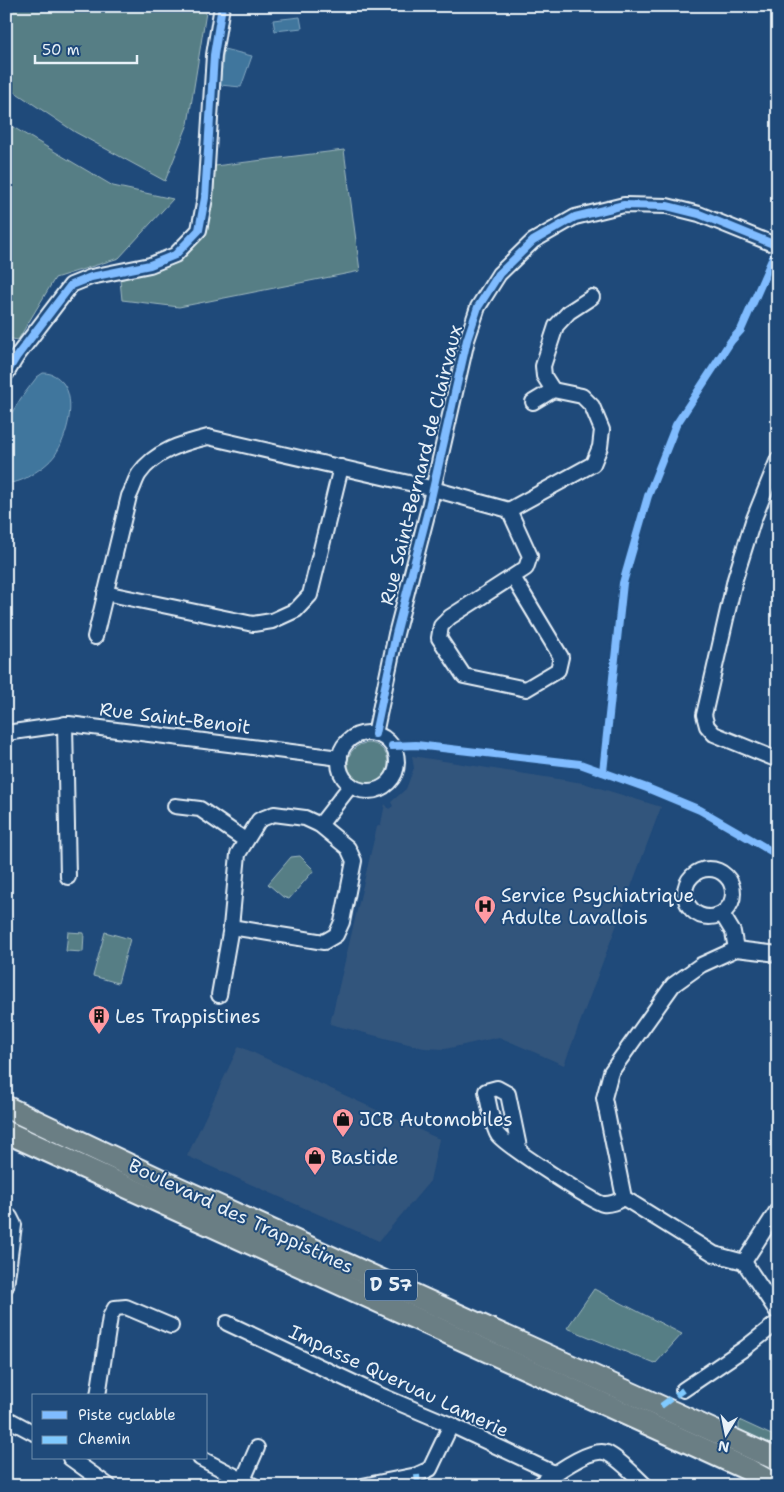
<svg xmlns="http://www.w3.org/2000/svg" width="784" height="1492" viewBox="0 0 784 1492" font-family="'Shantell Sans',sans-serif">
<rect width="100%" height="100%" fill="#1f4a7a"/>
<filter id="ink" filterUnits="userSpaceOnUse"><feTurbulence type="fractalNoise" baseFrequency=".02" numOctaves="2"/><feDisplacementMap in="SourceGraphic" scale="10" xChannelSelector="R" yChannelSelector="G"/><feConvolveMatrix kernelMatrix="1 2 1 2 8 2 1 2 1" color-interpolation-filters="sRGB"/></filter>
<g filter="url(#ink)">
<g fill="#33557c">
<polygon points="412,756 583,783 661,807 564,1065 499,1037 445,1049 424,1048 330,1024 377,827 381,824 385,804 389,809 393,806 391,802 406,789 414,768"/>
<polygon points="239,1046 439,1139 430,1181 379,1241 187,1156"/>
</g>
<g fill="#567e85" stroke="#9fb8be">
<polygon points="6,6 207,6 188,124 165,181 75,132 6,86"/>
<polygon points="6,123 113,186 173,199 119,258 55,278 18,340 6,338"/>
<polygon points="344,150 360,271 179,307 122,300 120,280 178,261 205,232 215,166"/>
<circle cx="368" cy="763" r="20"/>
<polygon points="300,856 314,870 289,899 283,897 268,884 291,857"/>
<polygon points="68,932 84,933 83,952 66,951"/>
<polygon points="105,932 130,939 118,983 93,976"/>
<polygon points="594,1289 682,1334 655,1364 567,1328"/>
<polygon points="739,1420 778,1438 778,1448 739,1429"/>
</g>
<g fill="#40769d" stroke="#83a7c1">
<polygon points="300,17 302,28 275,31 273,20"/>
<polygon points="224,49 252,56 241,87 220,85"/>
<path d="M43 373C52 373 57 376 63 383 77 401 67 437 55 455 49 463 42 468 34 473 25 479 18 483 6 483V422L21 398 37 377Z"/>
</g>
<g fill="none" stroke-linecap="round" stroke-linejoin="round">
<g stroke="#e8f1f8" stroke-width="18">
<g id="minor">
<polyline points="6,374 17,356 71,285 91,277 150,265 175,255 199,230 205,198 214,55 222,6"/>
<polyline points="533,402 553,390 544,376 543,366 556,326 569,312 592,297"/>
<polyline points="778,459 753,521 735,579 704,715 707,726 714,734 778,760"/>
<polyline points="509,510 530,556 526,568 450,617 441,626 439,638 464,676 526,689 558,670 561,657 513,577"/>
<polyline points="105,593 253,624 272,621 296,610 310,595 341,467"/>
<path d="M95 637 129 496C133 489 135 480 139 474 155 451 183 443 208 437L422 486 509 510 593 464 600 447 602 430 592 406 582 396 553 390"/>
<polyline points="65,724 68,877"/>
<polyline points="6,733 69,724 340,758"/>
<circle cx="368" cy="762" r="29"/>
<polyline points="375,734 396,634 429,507 467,340 478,307 499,274 533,241 575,217 624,205 667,206 699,214 778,246"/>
<polyline points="175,806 200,809 245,840"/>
<polygon points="274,814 305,818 320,825 348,848 354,861 342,922 336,935 324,942 231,927 238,854 259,820"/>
<polyline points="320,825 351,785"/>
<circle cx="709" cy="893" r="24"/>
<polyline points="722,914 733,932 736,949"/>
<polyline points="778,954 736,949 701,965 673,985 611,1072 604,1098 624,1198 714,1254 744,1262 778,1313"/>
<polyline points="219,995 231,927"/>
<path d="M520 1152 508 1094 497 1088 486 1091C488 1100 493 1129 498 1135 504 1144 594 1203 603 1204 611 1205 618 1201 624 1198"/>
<polyline points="6,1215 10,1217 14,1225 6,1286"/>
<polyline points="744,1262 778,1209"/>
<polyline points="227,1323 380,1395 451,1425 554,1473"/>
<polyline points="683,1390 745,1348 778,1322"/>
<polyline points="98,1396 110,1317 115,1308 126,1307 171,1326"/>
<polyline points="6,1418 34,1433"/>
<polyline points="70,1458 109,1486"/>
<polyline points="200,1458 254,1486"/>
<polyline points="243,1480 257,1448"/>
<polyline points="362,1486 417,1475 430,1469 451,1425"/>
<path d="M538 1486C551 1476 591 1446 607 1453 621 1460 634 1475 646 1486"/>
</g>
</g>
<g stroke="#e8f1f8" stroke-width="25">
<g id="primary">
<polyline points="6,1107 167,1183 778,1460"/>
<polyline points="6,1132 747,1469 777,1486"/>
</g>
</g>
<use href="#minor" stroke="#1f4a7a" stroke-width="14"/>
<use href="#primary" stroke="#6b7e84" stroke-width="21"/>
<g stroke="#80caff" stroke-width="6" stroke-dasharray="12 6" stroke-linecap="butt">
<polyline points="661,1406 683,1390"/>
<polyline points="417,1475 418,1486"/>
</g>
<g stroke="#1f4a7a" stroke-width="11">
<g id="cycleway">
<polyline points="6,374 17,356 71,285 91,277 150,265 175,255 199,230 205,198 214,55 222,6"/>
<polyline points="375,734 396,634 429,507 467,340 478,307 499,274 533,241 575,217 624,205 667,206 699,214 778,246"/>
<polyline points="392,746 416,745 580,764 647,788 700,810 778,855"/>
<polyline points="603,772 623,583 648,496 676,425 731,341 741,330 778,246"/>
</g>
</g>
<use href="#cycleway" stroke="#80bcff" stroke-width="8"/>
</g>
</g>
<defs>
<g id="hospital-pin" transform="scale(1.125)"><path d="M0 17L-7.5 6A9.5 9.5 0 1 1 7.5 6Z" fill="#ff9aa2" stroke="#1f4a7a"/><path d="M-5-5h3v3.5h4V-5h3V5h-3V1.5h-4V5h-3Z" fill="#111"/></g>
<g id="building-pin" transform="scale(1.125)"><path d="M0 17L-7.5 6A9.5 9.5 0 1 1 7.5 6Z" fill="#ff9aa2" stroke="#1f4a7a"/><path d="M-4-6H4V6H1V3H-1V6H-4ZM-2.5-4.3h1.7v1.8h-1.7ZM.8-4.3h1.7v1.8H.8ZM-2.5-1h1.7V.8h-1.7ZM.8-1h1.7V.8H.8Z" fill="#111"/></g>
<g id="shop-pin" transform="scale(1.125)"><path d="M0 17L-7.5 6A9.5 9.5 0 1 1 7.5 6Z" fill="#ff9aa2" stroke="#1f4a7a"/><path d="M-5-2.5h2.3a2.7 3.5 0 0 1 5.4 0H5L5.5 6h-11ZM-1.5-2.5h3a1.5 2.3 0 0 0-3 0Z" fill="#111"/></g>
</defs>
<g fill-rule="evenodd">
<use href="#hospital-pin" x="485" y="906"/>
<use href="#building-pin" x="99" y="1016"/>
<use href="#shop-pin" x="343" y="1119"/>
<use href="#shop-pin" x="315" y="1157"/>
</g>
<g text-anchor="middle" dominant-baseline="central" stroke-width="4" stroke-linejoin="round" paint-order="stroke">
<rect fill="#1f4a7a" stroke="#acbfd2" stroke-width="1" x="365" y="1269.5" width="52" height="31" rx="4"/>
<g font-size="18" font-weight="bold" fill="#e8f1f8">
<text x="391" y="1285">D 57</text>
</g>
<g font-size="19" fill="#e8f1f8" stroke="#1f4a7a">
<text transform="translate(421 465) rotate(-76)">Rue Saint-Bernard de Clairvaux</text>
<text transform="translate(175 718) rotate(7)">Rue Saint-Benoit</text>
<text transform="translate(241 1216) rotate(25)">Boulevard des Trappistines</text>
<text transform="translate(399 1381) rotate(25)">Impasse Queruau Lamerie</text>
</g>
<g font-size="19" fill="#e8f1f8" stroke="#1f4a7a" text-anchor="start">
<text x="501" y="895">Service Psychiatrique<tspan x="501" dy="22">Adulte Lavallois</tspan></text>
<text x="115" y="1016">Les Trappistines</text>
<text x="359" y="1119">JCB Automobiles</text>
<text x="331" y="1157">Bastide</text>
</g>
</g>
<rect width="784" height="1492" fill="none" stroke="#1f4a7a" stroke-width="25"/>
<rect x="12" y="12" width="759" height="1467" fill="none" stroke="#e8f1f8" stroke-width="2" filter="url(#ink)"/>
<rect x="32" y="1394" width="175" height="65" fill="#1f4a7a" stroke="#6f8dac"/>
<rect x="42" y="1411" width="25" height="8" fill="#80bcff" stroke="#6f8dac"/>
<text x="78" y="1420" font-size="15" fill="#e8f1f8">Piste cyclable</text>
<rect x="42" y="1436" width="25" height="8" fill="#80caff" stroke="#6f8dac"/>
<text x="78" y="1444" font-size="15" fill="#e8f1f8">Chemin</text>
<g transform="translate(726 1434) rotate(190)" stroke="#1f4a7a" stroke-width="4" paint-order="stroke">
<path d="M0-4L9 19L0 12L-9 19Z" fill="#e8f1f8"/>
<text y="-8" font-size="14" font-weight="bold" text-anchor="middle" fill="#e8f1f8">N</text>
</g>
<path d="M35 55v8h102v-8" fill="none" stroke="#e8f1f8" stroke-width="2.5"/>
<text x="42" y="55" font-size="15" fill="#e8f1f8" stroke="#1f4a7a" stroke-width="4" paint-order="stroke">50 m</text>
</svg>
